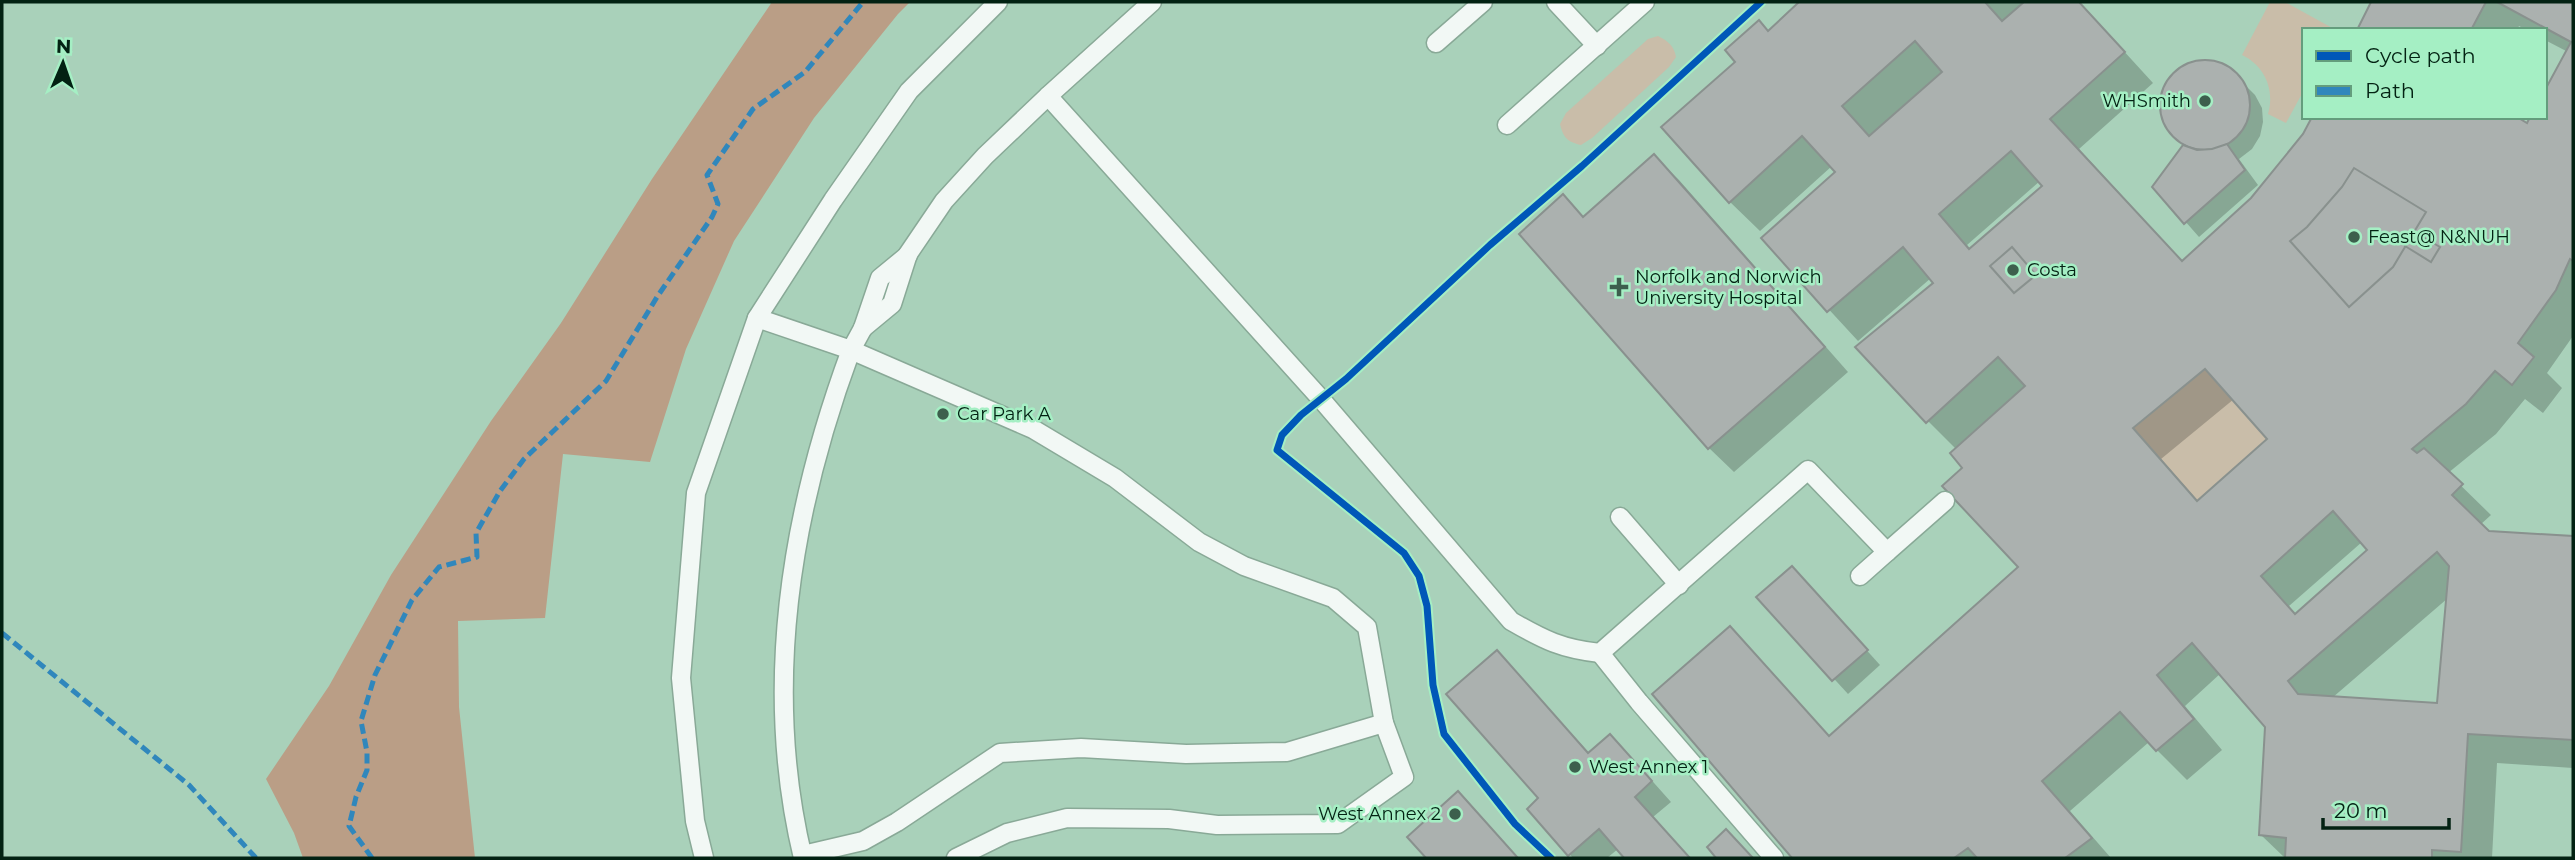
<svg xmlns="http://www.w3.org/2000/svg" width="2575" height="860" viewBox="0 0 2575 860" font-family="Montserrat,sans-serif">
<rect width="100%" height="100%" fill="#a9d1ba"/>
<g fill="#c9bda9">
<path d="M2270 2H2285L2336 30H2304V90L2286 123 2268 114C2275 90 2265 66 2242 55Z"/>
<path d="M1658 36C1668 41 1674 46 1676 57L1669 67 1592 138 1581 145C1567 142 1563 137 1560 124L1566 113 1648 39Z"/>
<polygon points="2205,369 2267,439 2197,501 2133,428"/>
</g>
<polygon fill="#ba9e86" points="772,2 910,2 898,14 814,118 734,241 686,349 650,462 563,454 545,618 458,621 459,707 475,858 303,858 294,833 266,779 329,686 391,575 491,421 561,323 652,179"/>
<g fill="#0003" fill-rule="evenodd">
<path d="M1802 2H2079L2153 83 2079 149 2183 262 2545 117 2568 52 2545 40V30H2527L2519 26 2517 30H2359L2373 2H2573V336L2547 373 2562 388 2543 413 2525 399 2496 434 2448 473 2491 515 2480 525 2488 532 2573 538V768L2497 763 2492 858H2285L2261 835 2267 726 2221 673 2185 706 2222 750 2187 780 2149 742 2070 811 2111 858H1795L1655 694 1730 628 1830 737 2020 567 1957 450 1928 421 1936 284 1931 278 1858 341 1763 238 1838 172 1832 166 1760 231 1730 202 1769 32ZM2040 181 2045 186 1971 250 1967 245ZM2234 399 2270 439 2199 502 2161 459ZM2362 542 2370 550 2296 615 2289 606ZM2448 598 2439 705 2332 698Z"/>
<polygon points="2203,62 2217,63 2230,70 2255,95 2262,108 2263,122 2260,136 2252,149 2239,159 2258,185 2199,237 2155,187 2184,146 2173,134 2162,114 2162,98 2169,80 2176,72 2188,65"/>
<polygon points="1654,156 1679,180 1848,372 1734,472 1709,448 1521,234 1563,197 1584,218"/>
<polygon points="1805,582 1880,665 1848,694 1759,597"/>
<polygon points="1497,652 1590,754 1610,736 1630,756 1671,802 1653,817 1690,858 1627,858 1618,849 1607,858 1573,858 1529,809 1540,798"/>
</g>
<g fill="#abb1af" stroke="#89918e" stroke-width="2" fill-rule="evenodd">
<path d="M1799 2H1985L2002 21 2024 2H2079L2125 52 2050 119 2182 261 2251 198 2303 134 2312 117H2517L2527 123 2530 117H2545V90L2571 42 2497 2H2573V261L2570 259 2556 290 2518 343 2534 357 2512 385 2495 371 2466 404 2412 449 2417 453 2424 448 2463 484 2452 495 2489 531 2573 536V740L2468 734 2461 852 2432 850V858H2285L2286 838 2259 835 2265 727 2192 643 2157 675 2194 719 2156 751 2120 712 2042 781 2092 838 2065 858H1977L1968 848 1954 858H1792L1652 694 1730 626 1829 736 2018 567 1942 486 1962 468 1950 453 2025 386 1998 357 1926 423 1855 347 1933 283 1903 247 1827 312 1761 238 1835 172 1802 136 1729 203 1661 127 1735 62 1725 50 1759 20 1768 31ZM1915 41 1942 72 1869 136 1842 106ZM2011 151 2042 186 1969 249 1939 214ZM2205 369 2267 439 2197 501 2133 428ZM2333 511 2367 550 2295 614 2261 576ZM2437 552 2449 566 2437 703 2298 694 2288 681Z"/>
<polygon points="2371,2 2486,2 2471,30 2357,30"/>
<circle cx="2205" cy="105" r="45"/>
<polygon points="2227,144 2245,170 2184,224 2152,187 2183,145 2197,150 2212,149"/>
<polygon points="1654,154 1825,347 1708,449 1519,234 1563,194 1583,217"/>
<polygon points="2354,168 2426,212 2393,267 2349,307 2290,241 2307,227 2342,187"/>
<polygon points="2414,232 2440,247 2431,262 2405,246"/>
<polygon points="2012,247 2036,275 2014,293 1990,266"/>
<polygon points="1792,566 1868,650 1832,681 1756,597"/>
<polygon points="1497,650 1588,753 1610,734 1652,781 1635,797 1690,858 1624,858 1599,829 1568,856 1527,809 1538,798 1446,694"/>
<polygon points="1458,791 1518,858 1426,858 1407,837"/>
<polygon points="1726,829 1753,858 1716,858 1707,847"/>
</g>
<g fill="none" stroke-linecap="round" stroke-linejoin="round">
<g stroke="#89a997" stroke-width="21">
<g id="service">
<polyline points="1556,2 1597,46"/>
<polyline points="1436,43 1483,2"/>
<path d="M1048 96 1321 399 1511 621C1544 640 1562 649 1600 653L1808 470 1887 552 1860 576"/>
<polyline points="1507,125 1645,2"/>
<polyline points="757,318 851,350 863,328 880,278 908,255"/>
<polyline points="863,328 892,304 908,254 944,201 985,156 1048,96 1152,2"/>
<polyline points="1620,517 1679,585"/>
<polyline points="1887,552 1945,501"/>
<polyline points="1600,653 1639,702 1774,858"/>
<polyline points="803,855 863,841 897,822 1000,753 1081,748 1186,754 1287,752 1384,723 1404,777 1338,824 1217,825 1169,819 1067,818 1007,833 956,858"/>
<polyline points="704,858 695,821 681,678 696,493 757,318 833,200 909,91 998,2"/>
<path d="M803 858C762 688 791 512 851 350L1033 429 1115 478 1199 542 1244 566 1333 598 1367 627 1384 723"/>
</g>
</g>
<use href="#service" stroke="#f2f8f5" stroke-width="18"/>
<g stroke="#3087bc" stroke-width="5" stroke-dasharray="10 5" stroke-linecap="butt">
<polyline points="2,633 189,785 256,858"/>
<polyline points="372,858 349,826 356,797 367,770 367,752 361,721 375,675 412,600 439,567 477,557 476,533 500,491 524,459 606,381 657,297 712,217 718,204 707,175 753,109 805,72 863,2"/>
</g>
<g stroke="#a5efc4" stroke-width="11">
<polyline id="cycleway" points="1551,858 1515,824 1444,734 1433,685 1427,606 1419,576 1404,553 1277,450 1282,435 1301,415 1346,379 1490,245 1582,166 1761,2"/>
</g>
<use href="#cycleway" stroke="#0057b8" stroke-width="7"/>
</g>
<g fill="#3d5f4d" stroke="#a5efc4" stroke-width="2.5">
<circle cx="2205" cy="101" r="7"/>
<circle cx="2354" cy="237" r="7"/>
<circle cx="2013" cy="270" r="7"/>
<path d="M1615.5 276.5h7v7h7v7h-7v7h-7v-7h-7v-7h7z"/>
<circle cx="943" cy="414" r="7"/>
<circle cx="1575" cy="767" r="7"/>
<circle cx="1455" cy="814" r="7"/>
</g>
<g text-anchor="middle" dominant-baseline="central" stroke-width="5" stroke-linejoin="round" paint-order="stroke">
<g font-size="18" fill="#032213" stroke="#a5efc4" text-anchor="start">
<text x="2191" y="101" text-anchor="end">WHSmith</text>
<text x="2368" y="237">Feast@ N&amp;NUH</text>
<text x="2027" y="270">Costa</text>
<text x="1635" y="277">Norfolk and Norwich<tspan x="1635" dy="21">University Hospital</tspan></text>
<text x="957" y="414">Car Park A</text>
<text x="1589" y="767">West Annex 1</text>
<text x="1441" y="814" text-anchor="end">West Annex 2</text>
</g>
</g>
<rect width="2575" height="860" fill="none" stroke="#032213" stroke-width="7"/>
<rect x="2302" y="28" width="245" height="91" fill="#a5efc4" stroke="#649d7d" stroke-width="2"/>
<rect x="2316" y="51" width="35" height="10" fill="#0057b8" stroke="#649d7d" stroke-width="2"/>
<text x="2365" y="63" font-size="21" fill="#032213">Cycle path</text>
<rect x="2316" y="86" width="35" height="10" fill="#3087bc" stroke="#649d7d" stroke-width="2"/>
<text x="2365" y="98" font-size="21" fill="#032213">Path</text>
<g transform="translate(63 63) rotate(2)" stroke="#a5efc4" stroke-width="5" paint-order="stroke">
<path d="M0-5L12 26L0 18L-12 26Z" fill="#032213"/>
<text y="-10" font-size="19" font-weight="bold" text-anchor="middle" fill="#032213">N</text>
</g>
<path d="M2323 818v10h126v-10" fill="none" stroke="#032213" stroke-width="3.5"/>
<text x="2334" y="818" font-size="21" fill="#032213" stroke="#a5efc4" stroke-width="5" paint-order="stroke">20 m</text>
</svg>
